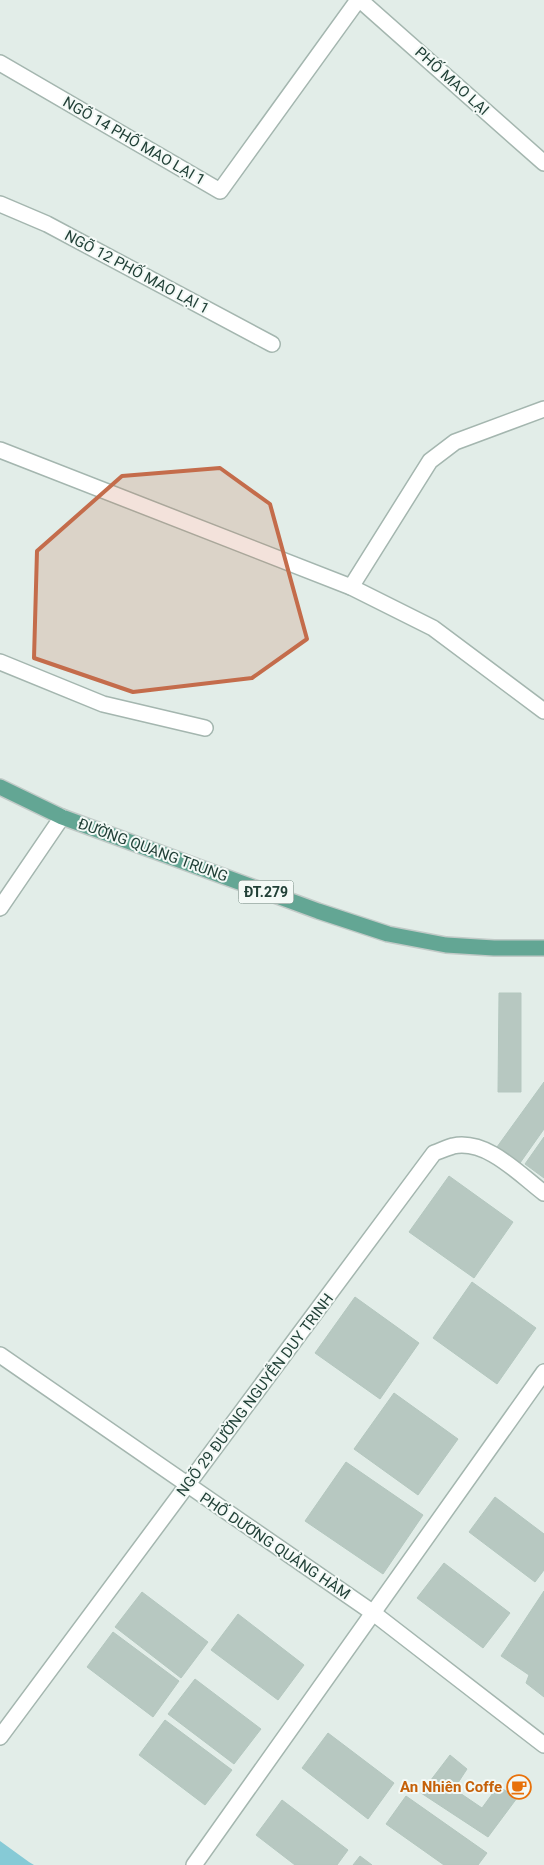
<svg xmlns="http://www.w3.org/2000/svg" width="544" height="1865" viewBox="0 0 544 1865" font-family="Roboto,sans-serif">
<rect width="100%" height="100%" fill="#e2ede8"/>
<polygon fill="#86cad6" points="0,1841 29,1862 34,1865 0,1865"/>
<g fill="#b7c8c1" stroke="#b4c7bf">
<polygon points="499,993 521,993 521,1092 498,1092"/>
<polygon points="544,1082 544,1129 520,1163 497,1147"/>
<polygon points="544,1137 544,1178 525,1164"/>
<polygon points="449,1176 513,1222 474,1278 409,1232"/>
<polygon points="472,1282 536,1328 497,1384 433,1338"/>
<polygon points="355,1297 419,1343 380,1399 315,1353"/>
<polygon points="394,1393 458,1439 418,1495 354,1449"/>
<polygon points="346,1462 423,1515 383,1574 305,1521"/>
<polygon points="495,1497 544,1534 544,1570 535,1582 469,1532"/>
<polygon points="444,1563 510,1613 483,1648 417,1598"/>
<polygon points="544,1591 544,1697 526,1683 529,1675 501,1656"/>
<polygon points="142,1592 208,1642 181,1678 115,1627"/>
<polygon points="238,1614 304,1665 278,1700 211,1650"/>
<polygon points="113,1632 179,1681 153,1717 87,1667"/>
<polygon points="195,1679 261,1729 234,1764 168,1714"/>
<polygon points="165,1720 232,1770 205,1805 139,1755"/>
<polygon points="328,1733 394,1783 368,1819 302,1768"/>
<polygon points="450,1755 467,1769 454,1789 482,1808 498,1786 517,1798 488,1837 421,1793"/>
<polygon points="406,1796 487,1853 478,1865 444,1865 386,1824"/>
<polygon points="282,1800 348,1850 337,1865 295,1865 256,1835"/>
<polygon points="360,1856 372,1865 353,1865"/>
</g>
<g fill="none" stroke-linecap="round" stroke-linejoin="round">
<g stroke="#a4b6af" stroke-width="18">
<g id="minor">
<polyline points="360,0 544,163"/>
<polyline points="0,63 220,191 358,0"/>
<polyline points="0,204 47,224 272,344"/>
<polyline points="0,450 351,587 433,628 544,711"/>
<polyline points="351,587 430,461 455,442 544,409"/>
<polyline points="0,662 103,704 205,728"/>
<polyline points="0,908 62,817"/>
<polyline points="0,1355 372,1612 544,1745"/>
<path d="M0 1737 434 1153C440 1151 446 1148 453 1146 487 1139 519 1174 544 1193"/>
<polyline points="194,1865 544,1372"/>
</g>
</g>
<g stroke="#c1cac7" stroke-width="18">
<polyline id="primary" points="0,787 62,817 318,911 388,934 446,945 494,948 544,948"/>
</g>
<use href="#minor" stroke="#fff" stroke-width="15"/>
<use href="#primary" stroke="#63a694" stroke-width="15"/>
</g>
<path fill="#c46c4b" fill-opacity="0.2" stroke="#c46c4b" stroke-width="4" stroke-linejoin="round" d="M220 468 270 504 307 639 252 678 133 692 34 658 37 551 122 476Z"/>
<defs>
<g id="cafe-ring" transform="scale(1.25)"><circle r="9.5" fill="#f3f9f6" stroke="#e8710a" stroke-width="1.5"/><path d="M-5.5-4.5H6V0H3Q3 3.5 0 3.5H-2.5Q-5.5 3.5-5.5 0ZM3-3.2v2h1.7v-2ZM-6 4.5H4V6H-6Z" fill="#e8710a"/></g>
</defs>
<g fill-rule="evenodd">
<use href="#cafe-ring" x="519" y="1787"/>
</g>
<g text-anchor="middle" dominant-baseline="central" stroke-width="4" stroke-linejoin="round" paint-order="stroke">
<rect fill="#f3f9f6" stroke="#607870" stroke-width="1" x="238.5" y="880.5" width="55" height="23" rx="4"/>
<g font-size="14" font-weight="bold" fill="#214037">
<text x="266" y="892">ĐT.279</text>
</g>
<g font-size="15" fill="#214037" stroke="#f3f9f6">
<text transform="translate(452 81) rotate(42)">PHỐ MAO LẠI</text>
<text transform="translate(134 141) rotate(30)">NGÕ 14 PHỐ MAO LẠI 1</text>
<text transform="translate(137 272) rotate(28)">NGÕ 12 PHỐ MAO LẠI 1</text>
<text transform="translate(153 850) rotate(20)">ĐƯỜNG QUANG TRUNG</text>
<text transform="translate(255 1395) rotate(-53)">NGÕ 29 ĐƯỜNG NGUYỄN DUY TRINH</text>
<text transform="translate(275 1546) rotate(34)">PHỐ DƯƠNG QUẢNG HÀM</text>
</g>
<g font-size="15" font-weight="bold" fill="#c56008" stroke="#f3f9f6" text-anchor="end">
<text x="502" y="1787">An Nhiên Coffe</text>
</g>
</g>
</svg>
